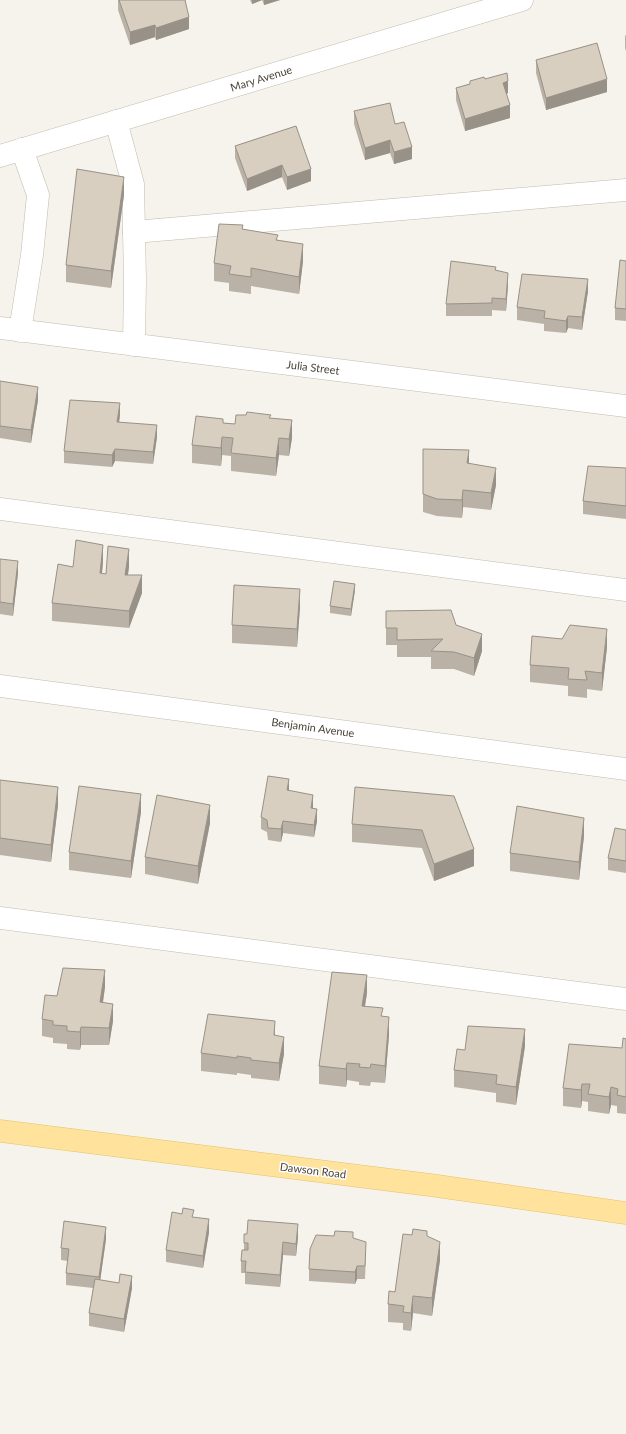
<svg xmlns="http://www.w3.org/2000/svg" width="626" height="1434" viewBox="0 0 626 1434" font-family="Lato,sans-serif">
<rect width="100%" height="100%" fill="#f6f3ec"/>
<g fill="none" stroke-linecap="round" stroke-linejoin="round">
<g stroke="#c2bbae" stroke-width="23">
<g id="minor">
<polyline points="116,121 133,184 135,279 134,345"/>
<polyline points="0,156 522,0"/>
<polyline points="134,232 626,190"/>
<polyline points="0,328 626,406"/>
<polyline points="20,331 32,255 38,195 22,149"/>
<polyline points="0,509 626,590"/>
<polyline points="0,686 626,769"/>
<polyline points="0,918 626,999"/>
</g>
</g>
<g stroke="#e6c16a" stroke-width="23">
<polyline id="major" points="0,1131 430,1185 626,1213"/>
</g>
<use href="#minor" stroke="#fff" stroke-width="22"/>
<use href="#major" stroke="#ffe39c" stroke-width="22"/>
</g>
<g fill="#bab2a6">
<polygon points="118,0 185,0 189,29 156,40 155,37 130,45 118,10"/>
<polygon points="250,0 280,0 264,5 262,0 252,4"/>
<polygon points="626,35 626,51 625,48 625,36"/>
<polygon points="536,60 607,92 546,110 536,73"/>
<polygon points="485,79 508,93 506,94 510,118 465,131 456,100 456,88"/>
<polygon points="354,111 395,124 412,159 394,164 390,153 365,160 354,124"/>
<polygon points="296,126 311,181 287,190 282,177 247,191 235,158 235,146"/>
<polygon points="124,195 111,288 66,282 66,265"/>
<polygon points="243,229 278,240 303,261 299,294 251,286 251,294 229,291 229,283 214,281 214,263"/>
<polygon points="626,261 626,321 615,320 615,308"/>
<polygon points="496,270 508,285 506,311 492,310 492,316 446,316 446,304"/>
<polygon points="588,291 582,330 568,328 566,333 544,331 544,324 517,320 517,307"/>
<polygon points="0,381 38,400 31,443 0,438"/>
<polygon points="120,415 119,423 157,437 153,464 115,461 112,467 64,463 64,451"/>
<polygon points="271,418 292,438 289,456 279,455 276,476 231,471 231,456 222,455 221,466 192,463 192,445 223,423 235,424"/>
<polygon points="423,449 469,463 496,485 491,510 463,507 462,518 437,516 423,512"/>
<polygon points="626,468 626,519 583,514 583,501"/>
<polygon points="0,559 18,573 13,616 0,614"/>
<polygon points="103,562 102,574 106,574 129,567 128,575 142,593 129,628 52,621 52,603 73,567"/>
<polygon points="355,590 351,616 330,613 330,606"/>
<polygon points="300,607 297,647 232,643 232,625"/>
<polygon points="386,611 456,625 482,651 474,676 454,669 431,669 431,657 397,657 397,645 386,645"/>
<polygon points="607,647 602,691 587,689 587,698 568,696 568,686 530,682 530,665"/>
<polygon points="0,780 58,805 51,862 0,855"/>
<polygon points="289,790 313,808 317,821 314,837 283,833 281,842 268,840 267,832 261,829 261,817"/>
<polygon points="454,796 474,866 434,881 422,848 352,842 352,824"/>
<polygon points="141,812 131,878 69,870 69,852"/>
<polygon points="210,823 198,884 145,874 145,857"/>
<polygon points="626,830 626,873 608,870 608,858"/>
<polygon points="584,836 579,880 510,871 510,853"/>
<polygon points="105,987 103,1003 113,1021 109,1045 81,1045 80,1050 67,1049 67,1044 53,1043 53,1038 42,1036 42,1019"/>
<polygon points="367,993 365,1006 383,1017 389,1035 385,1083 371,1082 370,1086 359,1085 359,1082 347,1080 346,1087 319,1084 319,1066"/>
<polygon points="275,1035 284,1054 279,1081 251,1078 251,1075 237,1073 237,1075 201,1071 201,1053"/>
<polygon points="626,1039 626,1114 617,1113 617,1106 611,1105 609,1114 588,1111 588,1102 582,1101 581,1108 563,1106 563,1088 622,1048"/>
<polygon points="525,1046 516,1105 496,1102 496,1093 454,1087 454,1070 465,1050"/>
<polygon points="209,1232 203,1268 166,1262 166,1250"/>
<polygon points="412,1235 427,1236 440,1260 432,1316 413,1313 411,1331 403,1330 403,1323 388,1322 388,1304 395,1292"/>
<polygon points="298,1237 296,1256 283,1255 280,1287 245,1284 245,1273 241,1273 241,1261 244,1250 244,1243"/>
<polygon points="353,1238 366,1254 365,1279 357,1279 355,1284 309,1281 309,1269"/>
<polygon points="106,1239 100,1280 132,1288 124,1332 89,1326 89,1313 93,1288 66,1285 66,1273 68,1261 61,1260 61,1248"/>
</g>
<g fill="#979187">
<polygon points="252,0 262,0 252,4"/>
<polygon points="264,0 280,0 264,5"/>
<polygon points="189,17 189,29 156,40 156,28"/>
<polygon points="155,25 155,37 130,45 130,32"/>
<polygon points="607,79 607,92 546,110 546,98"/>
<polygon points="508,81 508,93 503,96 503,83"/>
<polygon points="510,105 510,118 465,131 465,119"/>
<polygon points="390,140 390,153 365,160 365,148"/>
<polygon points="412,147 412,159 394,164 394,152"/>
<polygon points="282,165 282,177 247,191 247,179"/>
<polygon points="311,169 311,181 287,190 287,177"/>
<polygon points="124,177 124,195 111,288 111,271"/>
<polygon points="303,244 303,261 299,294 299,277"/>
<polygon points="508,273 508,285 506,311 506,299"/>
<polygon points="588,279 588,291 582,330 582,317"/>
<polygon points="568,316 568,328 566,333 566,321"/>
<polygon points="38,387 38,400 31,443 31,430"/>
<polygon points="120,403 120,415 117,435 117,422"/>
<polygon points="292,420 292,438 289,456 289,439"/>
<polygon points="157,425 157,437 153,464 153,452"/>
<polygon points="222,437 222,455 221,466 221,448"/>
<polygon points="279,438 279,455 276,476 276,458"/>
<polygon points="115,449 115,461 112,467 112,455"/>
<polygon points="469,450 469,468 467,463"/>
<polygon points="496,468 496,485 491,510 491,493"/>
<polygon points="463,490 463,507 462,518 462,500"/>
<polygon points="103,545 103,562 100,591 100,573"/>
<polygon points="129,549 129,567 125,592 125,575"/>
<polygon points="18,561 18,573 13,616 13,604"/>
<polygon points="142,575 142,593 129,628 129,611"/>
<polygon points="355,584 355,590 351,616 351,609"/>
<polygon points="300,589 300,607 297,647 297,629"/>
<polygon points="607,629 607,647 602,691 602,673"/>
<polygon points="482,634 482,651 474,676 474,658"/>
<polygon points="289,779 289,792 287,790"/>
<polygon points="58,787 58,805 51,862 51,845"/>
<polygon points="141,794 141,812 131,878 131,861"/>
<polygon points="313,795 313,807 311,820 311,808"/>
<polygon points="210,805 210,823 198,884 198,866"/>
<polygon points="317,809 317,821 314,837 314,825"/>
<polygon points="584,818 584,836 579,880 579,862"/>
<polygon points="283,821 283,833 281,842 281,829"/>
<polygon points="474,849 474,866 434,881 434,864"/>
<polygon points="105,970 105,987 100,1020 100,1002"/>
<polygon points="367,975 367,993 362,1023 362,1006"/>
<polygon points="113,1004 113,1021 109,1045 109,1028"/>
<polygon points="389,1017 389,1035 385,1083 385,1066"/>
<polygon points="275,1021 275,1039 274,1035"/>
<polygon points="81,1027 81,1045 80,1050 80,1032"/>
<polygon points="525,1029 525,1046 516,1105 516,1087"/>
<polygon points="284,1037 284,1054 279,1081 279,1063"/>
<polygon points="347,1063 347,1080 346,1087 346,1069"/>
<polygon points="582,1084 582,1101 581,1108 581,1090"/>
<polygon points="611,1087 611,1105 609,1114 609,1097"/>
<polygon points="209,1219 209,1232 203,1268 203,1256"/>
<polygon points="298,1224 298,1237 296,1256 296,1244"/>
<polygon points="106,1227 106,1239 99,1289 99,1277"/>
<polygon points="283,1242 283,1255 280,1287 280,1275"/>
<polygon points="440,1242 440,1260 432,1316 432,1298"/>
<polygon points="357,1266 357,1279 355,1284 355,1272"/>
<polygon points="132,1276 132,1288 124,1332 124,1319"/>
<polygon points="413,1296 413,1313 411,1331 411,1313"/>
</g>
<g fill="#d8cfc1" stroke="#979187">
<polygon points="119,0 185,0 189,17 156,28 155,25 130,32"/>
<polygon points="597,43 607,79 546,98 536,60"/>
<polygon points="507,73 508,81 503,83 510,105 465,119 456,88 470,84 470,81 484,77 485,79"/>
<polygon points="390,103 395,124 404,122 412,147 394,152 390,140 365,148 354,111"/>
<polygon points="296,126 311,169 287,177 282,165 247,179 235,146"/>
<polygon points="77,169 124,177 111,271 66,265"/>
<polygon points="219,224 243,225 242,229 278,235 276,240 303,244 299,277 251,268 251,277 229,274 231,266 214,263"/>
<polygon points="620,260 626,261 626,309 615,308"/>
<polygon points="451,261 496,267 495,270 508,273 506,299 492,298 492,303 446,304"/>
<polygon points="522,274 588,279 582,317 568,316 566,321 544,318 545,311 517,307"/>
<polygon points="0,381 38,387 31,430 0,426"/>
<polygon points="70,400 120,403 117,422 157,425 153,452 115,449 112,455 64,451"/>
<polygon points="247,412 271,415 269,418 292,420 289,439 279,438 276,458 231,453 233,438 222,437 221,448 192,445 196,416 223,419 223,423 235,424 236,415 246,415"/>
<polygon points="423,449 469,450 467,463 496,468 491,493 463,490 462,500 437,499 423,494"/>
<polygon points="588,466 626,468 626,506 583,501"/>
<polygon points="76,540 103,545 100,573 106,574 108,546 129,549 125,575 142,575 129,611 52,603 58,564 73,567"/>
<polygon points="0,559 18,561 13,604 0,602"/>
<polygon points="334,581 355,584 351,609 330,606"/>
<polygon points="234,585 300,589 297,629 232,625"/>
<polygon points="451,610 456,625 482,634 474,658 454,652 431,651 443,639 397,640 397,628 386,628 386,611"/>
<polygon points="570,625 607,629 602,673 585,671 587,680 568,679 569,668 530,665 532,636 562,639"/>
<polygon points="268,776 289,779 287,790 313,795 311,808 317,809 314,825 283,821 281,829 268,828 267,820 261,817"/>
<polygon points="0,780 58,787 51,845 0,838"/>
<polygon points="79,786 141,794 131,861 69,852"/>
<polygon points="355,787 454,796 474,849 434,864 422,830 352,824"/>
<polygon points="157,795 210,805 198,866 145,857"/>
<polygon points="517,806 584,818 579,862 510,853"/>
<polygon points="615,828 626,830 626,861 608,858"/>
<polygon points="63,968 105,970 100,1002 113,1004 109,1028 81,1027 80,1032 67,1031 67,1026 53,1025 53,1021 42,1019 45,995 57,996"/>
<polygon points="332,972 367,975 362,1006 383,1008 381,1016 389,1017 385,1066 371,1064 370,1068 359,1067 360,1064 347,1063 346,1069 319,1066"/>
<polygon points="208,1014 275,1021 274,1035 284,1037 279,1063 251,1060 251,1058 237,1056 237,1058 201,1053"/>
<polygon points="468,1026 525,1029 516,1087 496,1084 497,1075 454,1070 457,1049 465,1050"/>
<polygon points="623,1038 626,1039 626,1097 617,1095 618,1089 611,1087 609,1097 588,1094 590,1084 582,1084 581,1090 563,1088 569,1044 622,1048"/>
<polygon points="183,1208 194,1210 192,1217 209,1219 203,1256 166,1250 172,1212 182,1214"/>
<polygon points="248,1220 298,1224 296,1244 283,1242 280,1275 245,1272 246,1261 241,1261 242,1250 248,1250 248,1243 244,1243 244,1234 247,1234"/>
<polygon points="64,1221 106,1227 99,1277 66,1273 69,1249 61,1248"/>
<polygon points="413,1229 427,1231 427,1236 440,1242 432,1298 413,1296 411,1313 403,1312 404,1306 388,1304 389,1291 395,1292 403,1234 412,1235"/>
<polygon points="335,1231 353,1232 353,1238 366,1242 365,1266 357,1266 355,1272 309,1269 310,1249 316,1235 334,1236"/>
<polygon points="120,1274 132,1276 124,1319 89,1313 95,1279 119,1283"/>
</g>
<g text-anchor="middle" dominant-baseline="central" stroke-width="3" stroke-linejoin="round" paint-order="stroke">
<g font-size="11" fill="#4b4439" stroke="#fff">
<text transform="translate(261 78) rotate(-17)">Mary Avenue</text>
<text transform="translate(313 367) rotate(7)">Julia Street</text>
<text transform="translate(313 727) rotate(8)">Benjamin Avenue</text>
<text transform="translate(313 1170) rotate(7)">Dawson Road</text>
</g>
</g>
</svg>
